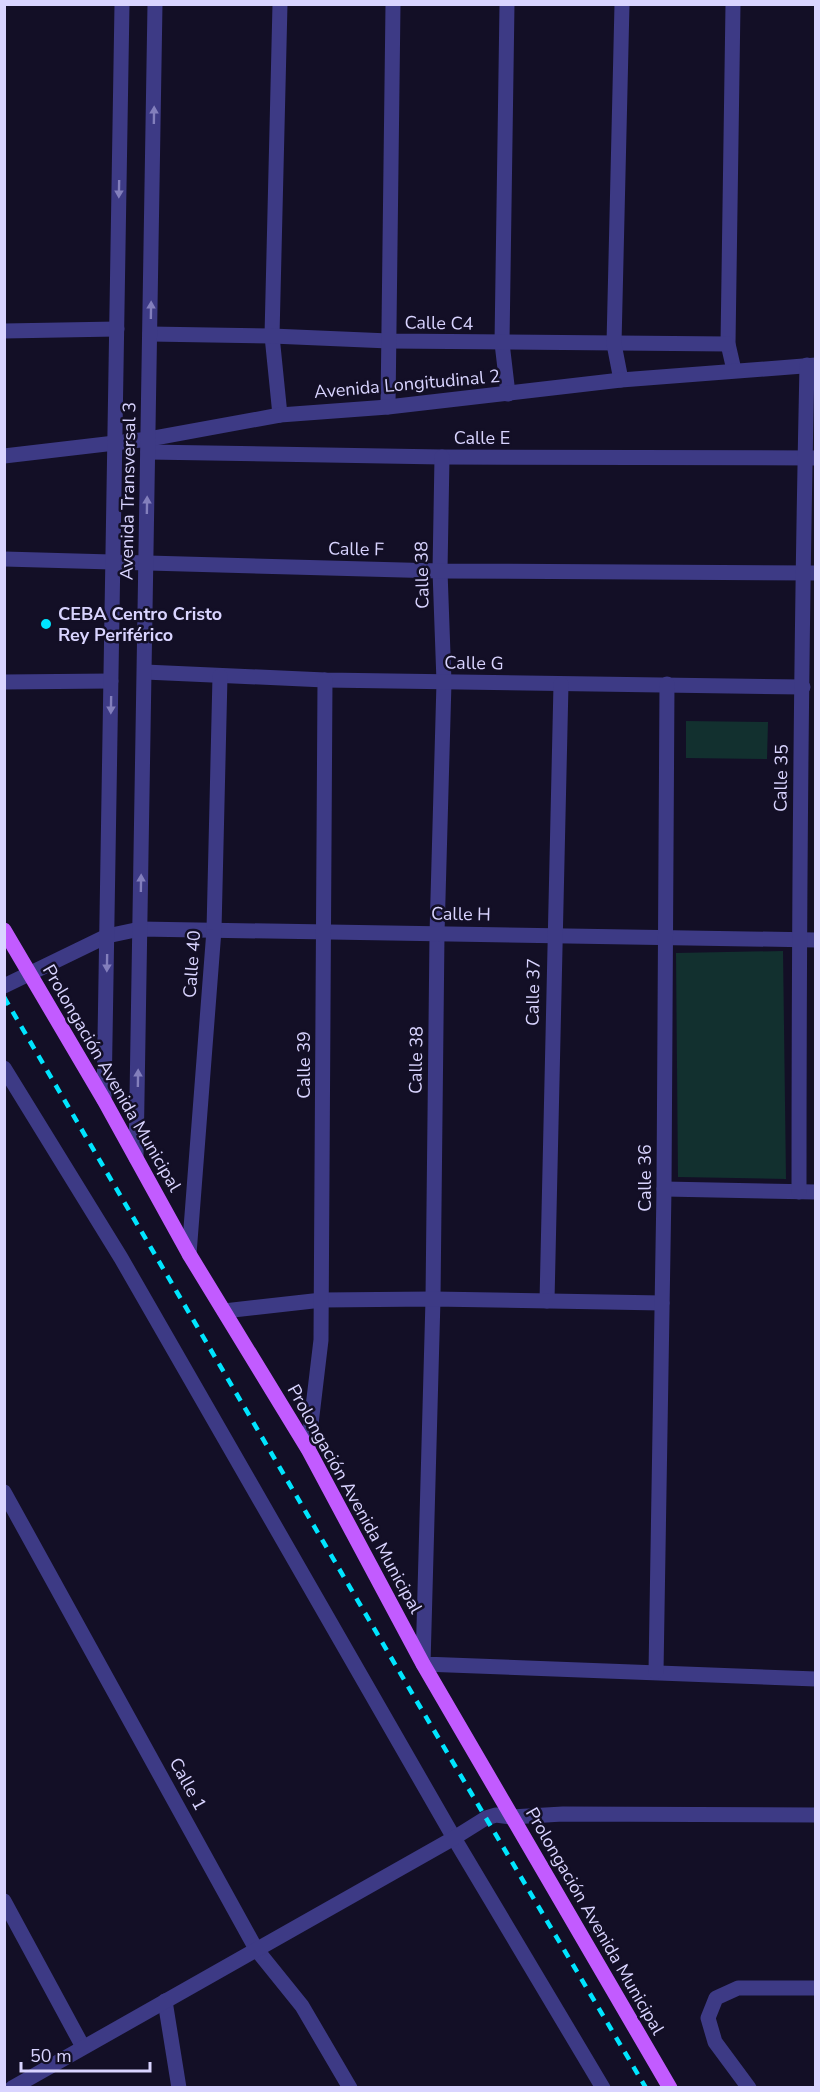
<svg xmlns="http://www.w3.org/2000/svg" width="820" height="2092" viewBox="0 0 820 2092" font-family="'Nunito Sans',sans-serif">
<rect width="100%" height="100%" fill="#130f26"/>
<g fill="#12302f">
<polygon points="686,721 768,722 767,759 686,758"/>
<polygon points="783,951 786,1179 678,1177 676,953"/>
</g>
<g fill="none" stroke-linecap="round" stroke-linejoin="round">
<g stroke="#3d3a85" stroke-width="15">
<polyline points="280,4 272,336 280,415"/>
<polyline points="507,4 502,343 508,394"/>
<polyline points="733,4 728,344 734,370"/>
<polyline points="4,331 117,329"/>
<polyline points="150,334 272,336 389,341 728,344"/>
<polyline points="621,380 614,344 622,4"/>
<polyline points="388,407 393,4"/>
<polyline points="148,452 442,457 816,458"/>
<polyline points="4,456 149,439 280,415 388,407 621,380 816,365"/>
<polyline points="442,457 440,571 444,682 437,934 433,1299 423,1664 816,1679"/>
<polyline points="4,559 440,571 816,573"/>
<polyline points="145,672 325,680 803,687"/>
<polyline points="4,682 111,681"/>
<polyline points="4,986 107,936 140,929 816,940"/>
<polyline points="4,1068 121,1258 454,1838 603,2088"/>
<polyline points="104,1100 122,4"/>
<polyline points="136,1158 155,4"/>
<polyline points="664,1189 816,1192"/>
<path d="M799 1192C799 916 801 641 807 365"/>
<polyline points="189,1254 214,930 220,676"/>
<polyline points="547,1301 561,684"/>
<polyline points="224,1311 322,1300 433,1299 662,1303"/>
<polyline points="308,1449 321,1340 325,680"/>
<polyline points="4,1492 256,1949 302,2006 350,2088"/>
<polyline points="656,1672 664,1189 667,684"/>
<polyline points="4,1901 83,2047"/>
<polyline points="165,2001 179,2088"/>
<polyline points="12,2088 454,1838 486,1818 496,1815 511,1817 563,1814 816,1815"/>
<polyline points="749,2088 715,2042 708,2018 716,1998 738,1988 816,1988"/>
</g>
<polyline stroke="#c25bff" stroke-width="15" points="4,930 104,1100 189,1254 308,1449 423,1664 670,2088"/>
<polyline stroke="#00e5ff" stroke-width="4.5" stroke-dasharray="9 8" stroke-linecap="butt" points="4,997 416,1700 646,2088"/>
</g>
<defs><path id="oneway-solid" d="M-6-.8H1V-3.2L6.5 0L1 3.2V.8H-6Z" transform="scale(1.5)"/></defs>
<g fill="#837fbc">
<use href="#oneway-solid" transform="translate(154 115) rotate(-89)"/>
<use href="#oneway-solid" transform="translate(119 189) rotate(91)"/>
<use href="#oneway-solid" transform="translate(151 310) rotate(-89)"/>
<use href="#oneway-solid" transform="translate(147 505) rotate(-89)"/>
<use href="#oneway-solid" transform="translate(111 705) rotate(91)"/>
<use href="#oneway-solid" transform="translate(141 883) rotate(-89)"/>
<use href="#oneway-solid" transform="translate(107 963) rotate(91)"/>
<use href="#oneway-solid" transform="translate(138 1078) rotate(-89)"/>
</g>
<circle fill="#00e5ff" stroke="#130f26" stroke-width="2" cx="46" cy="624" r="6"/>
<g text-anchor="middle" dominant-baseline="central" stroke-width="5" stroke-linejoin="round" paint-order="stroke">
<g font-size="18" fill="#d9d4ff" stroke="#130f26">
<text transform="translate(439 323) rotate(1)">Calle C4</text>
<text transform="translate(407 384) rotate(-5)">Avenida Longitudinal 2</text>
<text x="482" y="438">Calle E</text>
<text transform="translate(128 491) rotate(-89)">Avenida Transversal 3</text>
<text transform="translate(356 549) rotate(1)">Calle F</text>
<text transform="translate(422 575) rotate(-91)">Calle 38</text>
<text transform="translate(474 663) rotate(1)">Calle G</text>
<text transform="translate(781 778) rotate(-89)">Calle 35</text>
<text transform="translate(461 914) rotate(1)">Calle H</text>
<text transform="translate(192 964) rotate(-86)">Calle 40</text>
<text transform="translate(533 992) rotate(-89)">Calle 37</text>
<text transform="translate(416 1060) rotate(-89)">Calle 38</text>
<text transform="translate(304 1065) rotate(-90)">Calle 39</text>
<text transform="translate(112 1078) rotate(60)">Prolongación Avenida Municipal</text>
<text transform="translate(645 1178) rotate(-90)">Calle 36</text>
<text transform="translate(355 1499) rotate(61)">Prolongación Avenida Municipal</text>
<text transform="translate(188 1784) rotate(61)">Calle 1</text>
<text transform="translate(595 1921) rotate(60)">Prolongación Avenida Municipal</text>
</g>
<g font-size="18" font-weight="bold" fill="#d9d4ff" stroke="#130f26" text-anchor="start">
<text x="58" y="614">CEBA Centro Cristo<tspan x="58" dy="21">Rey Periférico</tspan></text>
</g>
</g>
<rect width="820" height="2092" fill="none" stroke="#d9d4ff" stroke-width="12"/>
<path d="M21 2062v9h129v-9" fill="none" stroke="#d9d4ff" stroke-width="3"/>
<text x="30" y="2062" font-size="18" fill="#d9d4ff" stroke="#130f26" stroke-width="4.5" paint-order="stroke">50 m</text>
</svg>
